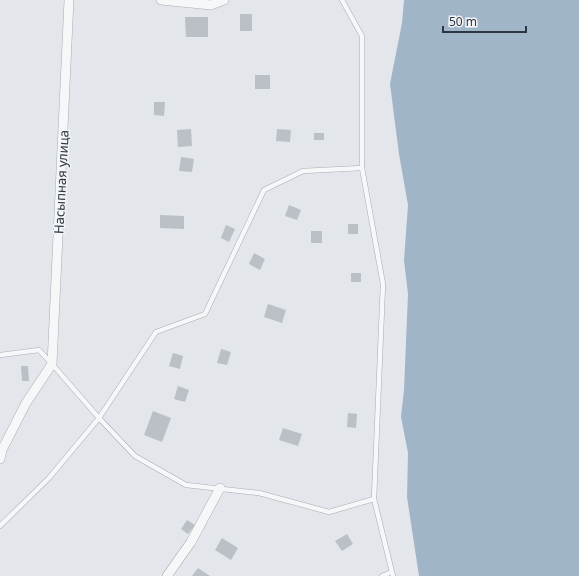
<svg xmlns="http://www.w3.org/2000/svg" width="579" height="576" viewBox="0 0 579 576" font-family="'Noto Sans',sans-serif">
<rect width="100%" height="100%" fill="#e3e6ea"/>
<polygon fill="#a1b5c8" points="404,0 579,0 579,576 419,576 407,497 408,453 401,417 404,390 408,294 404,260 408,205 399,154 390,84 402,23"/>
<g fill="#bbc0c7">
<rect x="240" y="14" width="12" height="17"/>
<polygon points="185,17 208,17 208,37 186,37"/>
<rect x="255" y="75" width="15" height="14"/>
<polygon points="154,102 165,102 164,116 154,115"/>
<polygon points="191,129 192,146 178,147 177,130"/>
<polygon points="277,129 291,130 290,142 276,141"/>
<rect x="314" y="133" width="10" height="7"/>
<polygon points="181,157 194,159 192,172 179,171"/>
<polygon points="289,205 301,210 297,220 285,216"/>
<polygon points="160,215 184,216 184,229 160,228"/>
<rect x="348" y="224" width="10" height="10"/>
<polygon points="226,225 235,229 229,242 221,238"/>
<rect x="311" y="231" width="11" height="12"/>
<polygon points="254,253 265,259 260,270 249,264"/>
<rect x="351" y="273" width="10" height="9"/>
<polygon points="268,304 286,310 282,323 264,317"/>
<polygon points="221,349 231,352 227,365 217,363"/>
<polygon points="173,353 183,356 180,369 169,366"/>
<polygon points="21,366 28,366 29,381 22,381"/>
<polygon points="178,386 189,390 185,402 174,399"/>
<polygon points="153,411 171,418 162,442 144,435"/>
<polygon points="348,413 357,414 356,428 347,427"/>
<polygon points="283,428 302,434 298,446 279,440"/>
<polygon points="187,520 195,525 188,534 181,529"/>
<polygon points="347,534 353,544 342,551 335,541"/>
<polygon points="222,538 238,548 231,560 215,550"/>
<polygon points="198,568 210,576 192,576"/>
</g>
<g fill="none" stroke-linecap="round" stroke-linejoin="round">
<g stroke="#a8adb4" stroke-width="5.5">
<g id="lane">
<polyline points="342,0 362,36 362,168 383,284 374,499 393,576"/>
<polyline points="0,355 39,350 52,364 99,418 135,456 186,485 259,493 329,512 374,499"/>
<polyline points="0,526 49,478 99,418 156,332 205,314 264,190 303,171 362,168"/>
<polyline points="382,576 392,572"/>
</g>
</g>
<g stroke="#a8adb4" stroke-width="10">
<g id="street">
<polyline points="161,0 211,5 224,0"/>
<polyline points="0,459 2,450 26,403 52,364 69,0"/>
<polyline points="167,576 191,542 220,488"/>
</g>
</g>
<use href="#lane" stroke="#f6f7f9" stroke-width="4.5"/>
<use href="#street" stroke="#f6f7f9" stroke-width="9"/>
</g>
<g text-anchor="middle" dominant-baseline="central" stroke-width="3" stroke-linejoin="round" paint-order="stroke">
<g font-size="13" fill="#2c3542" stroke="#f3f5f8">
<text transform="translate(61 182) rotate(-87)">Насыпная улица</text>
</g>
</g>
<path d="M443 26v6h83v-6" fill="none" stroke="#2c3542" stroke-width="2"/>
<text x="449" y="26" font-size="12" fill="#2c3542" stroke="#f3f5f8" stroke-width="3" paint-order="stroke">50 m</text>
</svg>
